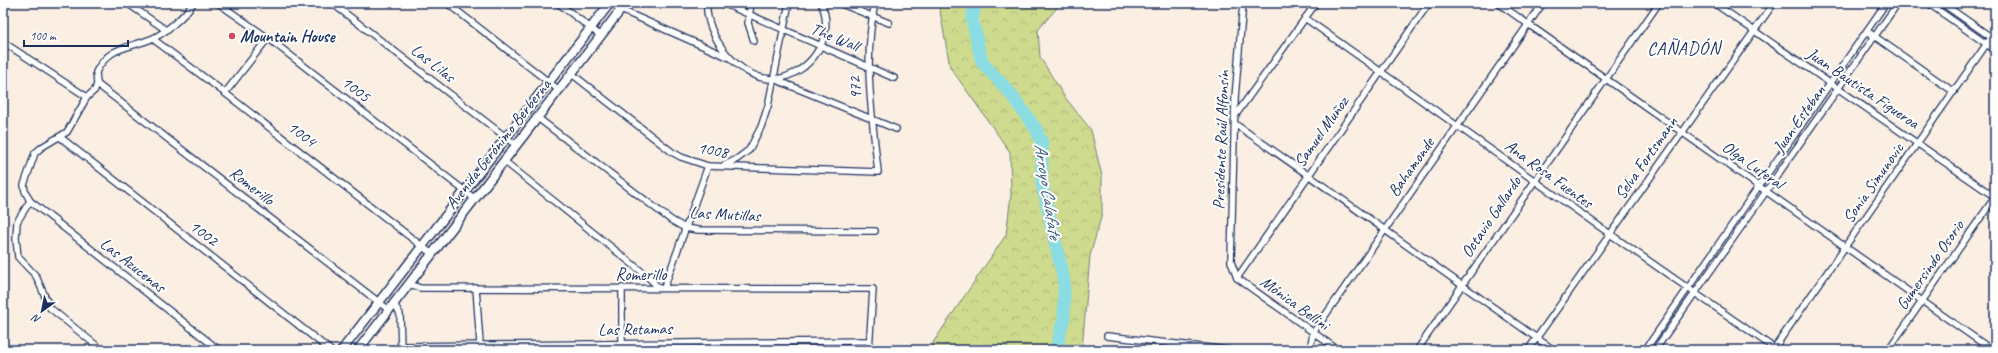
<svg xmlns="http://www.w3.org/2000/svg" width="1998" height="353" viewBox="0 0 1998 353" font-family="Caveat,sans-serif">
<defs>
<pattern id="forest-crowns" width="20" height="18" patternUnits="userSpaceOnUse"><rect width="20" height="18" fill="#ceda8e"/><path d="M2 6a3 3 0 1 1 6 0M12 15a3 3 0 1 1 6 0" fill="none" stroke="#b0bb7d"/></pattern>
</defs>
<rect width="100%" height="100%" fill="#fbefe3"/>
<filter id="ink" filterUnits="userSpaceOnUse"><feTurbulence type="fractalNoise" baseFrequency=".025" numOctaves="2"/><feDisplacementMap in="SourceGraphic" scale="8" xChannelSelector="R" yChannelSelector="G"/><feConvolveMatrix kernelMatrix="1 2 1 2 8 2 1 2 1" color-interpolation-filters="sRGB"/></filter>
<g filter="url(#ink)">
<polygon fill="url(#forest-crowns)" stroke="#748476" points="941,3 1061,3 1038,30 1040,57 1064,96 1091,130 1102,176 1102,214 1090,256 1082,350 931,350 934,341 1006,235 1011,195 1010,152 950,67 939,6"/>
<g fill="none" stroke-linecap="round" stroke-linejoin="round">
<polyline stroke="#8bdde3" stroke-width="13" points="976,3 972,19 982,62 1011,94 1036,129 1042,143 1042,183 1064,281 1064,317 1056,350"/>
<g stroke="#1b2f5e" stroke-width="8">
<g id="street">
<polyline points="127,3 166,30"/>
<path d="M193 3C187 14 163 35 151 39 127 49 109 46 96 72L97 84 95 90 87 97 67 132 42 147 35 153 24 185 25 191 30 201 219 350"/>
<polyline points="218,3 268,38 475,199"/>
<polyline points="332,3 516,145"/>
<polyline points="447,3 559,90"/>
<polyline points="558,3 601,36"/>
<path d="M707 3C704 35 740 81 774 79 810 76 837 36 821 3"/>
<polyline points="723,3 894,78"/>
<polyline points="751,3 748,23 754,41"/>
<polyline points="839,3 889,23"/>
<polyline points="1243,3 1235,98 1231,262 1237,278 1338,350"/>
<polyline points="1498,3 1992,350"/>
<polyline points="1714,3 1995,197"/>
<polyline points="1928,3 1995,50"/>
<polyline points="1942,3 1995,40"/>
<polyline points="621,10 730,58"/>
<polyline points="1305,18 1610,234 1777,350"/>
<polyline points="1867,31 1954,92"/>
<polyline points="153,39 225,93 432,254"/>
<polyline points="3,42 87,97"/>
<path d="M572 74 672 152 681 157 708 166 878 172C872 115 863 60 875 3"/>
<polyline points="774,79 896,129"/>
<polyline points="97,84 389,310"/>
<polyline points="225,93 268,38"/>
<polyline points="1235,116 1316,3"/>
<polyline points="538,118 671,220 685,228 698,230 875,231"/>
<path d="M1235 124C1343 198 1447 276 1554 350"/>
<polyline points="60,137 330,350"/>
<polyline points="504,161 646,275 658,287"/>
<polyline points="723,166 737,159 749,150 761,127 768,106 789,3"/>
<polyline points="30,201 17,222 16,238 18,257 36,276 50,308 102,350"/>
<polyline points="1237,278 1429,3"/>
<polyline points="409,284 420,288 873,289 869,350"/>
<polyline points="476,288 480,344"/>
<polyline points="664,288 708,166"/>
<polyline points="394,304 400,314 401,350"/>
<polyline points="1107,336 1228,350"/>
<polyline points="622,343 622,288"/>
<polyline points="401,346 869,341"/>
<polyline points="1310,350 1313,333 1543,3"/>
<polyline points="1417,350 1659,3"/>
<polyline points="1528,350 1774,3"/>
<polyline points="1645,350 1886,3"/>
<polyline points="1655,350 1898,3"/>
<polyline points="1773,350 1995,32"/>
<polyline points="1888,350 1995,197"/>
</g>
</g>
<g stroke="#1b2f5e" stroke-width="11">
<g id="secondary">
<polyline points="342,350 610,3"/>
<polyline points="358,350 626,3"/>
</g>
</g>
<use href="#street" stroke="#fff" stroke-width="5.5"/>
<use href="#secondary" stroke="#fff" stroke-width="8"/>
</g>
</g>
<circle fill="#d1495b" stroke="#fff" stroke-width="1.5" cx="232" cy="36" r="4"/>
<g text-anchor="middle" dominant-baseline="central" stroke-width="4" stroke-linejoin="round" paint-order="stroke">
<g font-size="17" font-weight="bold" fill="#1b2f5e" stroke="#fff" text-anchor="start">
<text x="240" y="36">Mountain House</text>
</g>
<g font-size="17" fill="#1b2f5e" stroke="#fff">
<text transform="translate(835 37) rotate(22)">The Wall</text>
<text transform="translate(433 63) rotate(38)">Las Lilas</text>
<text transform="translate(855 88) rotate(-94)">972</text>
<text transform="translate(1863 88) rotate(34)">Juan Bautista Figueroa</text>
<text transform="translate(356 89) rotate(38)">1005</text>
<text transform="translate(1799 119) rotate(-55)">Juan Esteban</text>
<text transform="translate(1321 132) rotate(-55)">Samuel Muñoz</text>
<text transform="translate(302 134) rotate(38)">1004</text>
<text transform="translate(1221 140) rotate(-88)">Presidente Raúl Alfonsín</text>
<text transform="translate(498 144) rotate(-52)">Avenida Gerónimo Berberna</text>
<text transform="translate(713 150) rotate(10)">1008</text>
<text transform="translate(1646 158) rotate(-55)">Selva Fortsmann</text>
<text transform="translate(1753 165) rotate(35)">Olga Luteral</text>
<text transform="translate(1411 167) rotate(-55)">Bahamonde</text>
<text transform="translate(1549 174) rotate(36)">Ana Rosa Fuentes</text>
<text transform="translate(1873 183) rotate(-55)">Sonia Simunovic</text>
<text transform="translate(252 186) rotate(38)">Romerillo</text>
<text transform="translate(725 214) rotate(3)">Las Mutillas</text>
<text transform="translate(1491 217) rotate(-56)">Octavio Gallardo</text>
<text transform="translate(204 233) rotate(38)">1002</text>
<text transform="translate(133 265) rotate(38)">Las Azucenas</text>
<text transform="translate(1930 265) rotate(-55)">Gumersindo Osorio</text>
<text x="641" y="274">Romerillo</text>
<text transform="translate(1295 303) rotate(36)">Mónica Bellini</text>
<text transform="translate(635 329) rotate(-1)">Las Retamas</text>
</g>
<g font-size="18" letter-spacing="1" fill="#1b2f5e" stroke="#fff">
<text x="1684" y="48">CAÑADÓN</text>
</g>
<g font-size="18" font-style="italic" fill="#375a7f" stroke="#fff">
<text transform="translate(1048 191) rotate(81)">Arroyo Calafate</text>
</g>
</g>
<rect width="1998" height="353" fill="none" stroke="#fff" stroke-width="16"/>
<rect x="8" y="8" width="1982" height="337" fill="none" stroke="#1b2f5e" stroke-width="1.5" filter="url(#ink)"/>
<g transform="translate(42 311) rotate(213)" stroke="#ffffff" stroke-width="3" paint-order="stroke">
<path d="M0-3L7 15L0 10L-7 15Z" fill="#1b2f5e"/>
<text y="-6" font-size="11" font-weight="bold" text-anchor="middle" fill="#1b2f5e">N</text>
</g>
<path d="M24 40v6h104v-6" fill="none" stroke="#1b2f5e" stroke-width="2"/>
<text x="30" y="40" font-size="12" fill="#1b2f5e" stroke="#ffffff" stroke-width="3" paint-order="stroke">100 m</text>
</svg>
